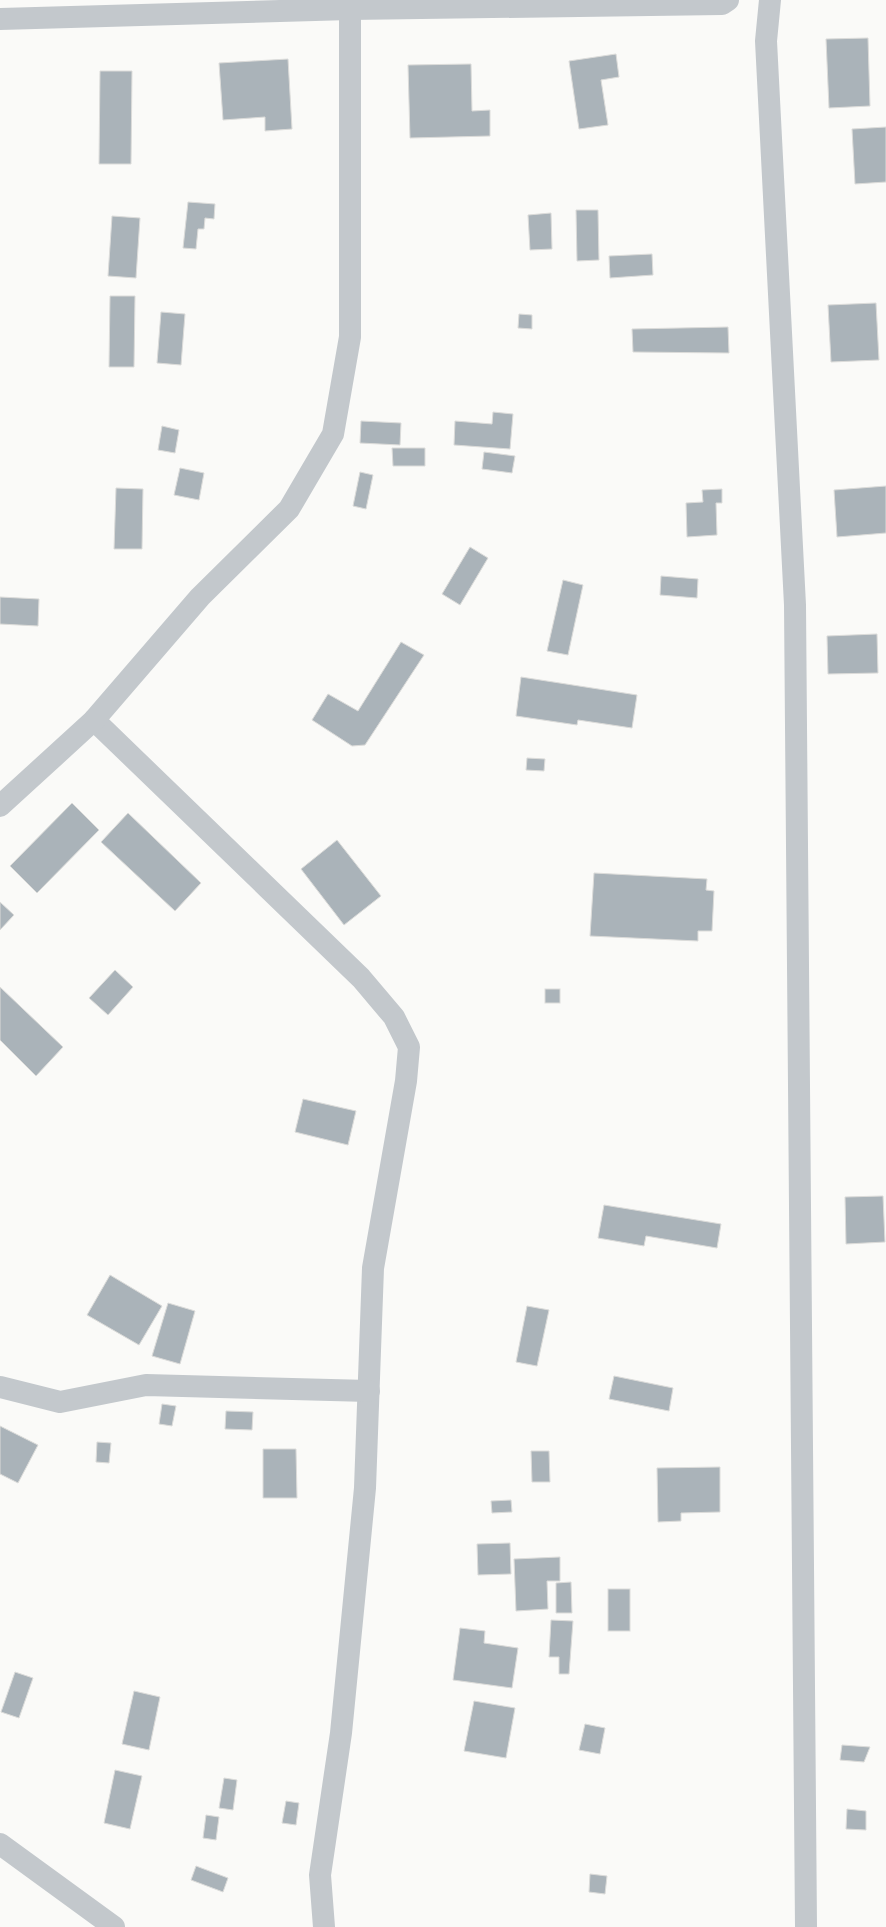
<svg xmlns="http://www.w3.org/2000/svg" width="886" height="1927" viewBox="0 0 886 1927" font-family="'PT Sans',sans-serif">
<rect width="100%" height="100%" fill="#fafaf8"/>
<g fill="#aab3b9" stroke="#dcdcda">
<polygon points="868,38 870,106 829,108 826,39"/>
<polygon points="616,54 619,77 601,80 608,125 579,129 569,61"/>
<polygon points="288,59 292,129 265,131 265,117 223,120 219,63"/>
<polygon points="471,64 472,111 490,110 490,136 410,138 408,65"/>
<polygon points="100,71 132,71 131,164 99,164"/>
<polygon points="886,127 886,182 855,184 852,129"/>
<polygon points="188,202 215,204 214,219 205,218 204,229 198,229 196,249 183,248"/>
<polygon points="576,210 598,210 599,260 577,261"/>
<polygon points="551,213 552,249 530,250 528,215"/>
<polygon points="112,216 140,218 136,278 108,276"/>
<polygon points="652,254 653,275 610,278 609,256"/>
<polygon points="110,296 135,296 134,367 109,367"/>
<polygon points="876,303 879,360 831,362 828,305"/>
<polygon points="161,312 185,314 181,365 157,363"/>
<polygon points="519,314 532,315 532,329 518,328"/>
<polygon points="728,327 729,353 633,352 632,329"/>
<polygon points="493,412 513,414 510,449 454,445 455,421 492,424"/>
<polygon points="361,421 401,423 400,445 360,443"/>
<polygon points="162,426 179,430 175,453 158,450"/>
<polygon points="392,448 425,448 425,466 393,466"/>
<polygon points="484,452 515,456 512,473 482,469"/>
<polygon points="180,468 204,473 199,500 174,495"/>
<polygon points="360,472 373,475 366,509 353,506"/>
<polygon points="886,486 886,533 837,537 834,490"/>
<polygon points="116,488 143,489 142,549 114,549"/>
<polygon points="722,489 722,503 716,503 717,535 687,537 686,503 703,502 702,490"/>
<polygon points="470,547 488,558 460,605 442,594"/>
<polygon points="661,576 698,579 697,598 660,595"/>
<polygon points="563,580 583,585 568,655 547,651"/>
<polygon points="0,597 39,599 38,626 0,624"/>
<polygon points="877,634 878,673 828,674 827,636"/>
<polygon points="401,642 424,655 365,745 352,746 312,720 328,694 358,711"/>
<polygon points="521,677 637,695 632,728 578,720 577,725 516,716"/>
<polygon points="527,758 545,759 544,771 526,770"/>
<polygon points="72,803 99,830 37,893 10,866"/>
<polygon points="128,813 201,883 175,911 101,842"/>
<polygon points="337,840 381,896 344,925 301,869"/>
<polygon points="594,873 707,879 706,890 714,891 712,931 698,931 698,941 590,936"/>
<polygon points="0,902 14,915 0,930"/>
<polygon points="115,970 133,987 108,1015 89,998"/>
<polygon points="0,987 63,1047 36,1076 0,1040"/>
<rect x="545" y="989" width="15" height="14"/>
<polygon points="303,1099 356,1111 348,1145 295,1132"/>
<polygon points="883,1196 885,1242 846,1244 845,1197"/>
<polygon points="604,1205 721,1224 717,1248 646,1236 644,1246 598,1238"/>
<polygon points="110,1275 162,1306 139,1345 87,1315"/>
<polygon points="168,1303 195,1311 180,1364 152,1356"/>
<polygon points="527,1306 549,1310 537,1366 516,1362"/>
<polygon points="614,1376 673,1388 669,1411 609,1399"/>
<polygon points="162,1404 176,1406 172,1426 159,1424"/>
<polygon points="226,1411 253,1412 252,1430 225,1429"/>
<polygon points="0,1426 38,1445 18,1483 0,1474"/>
<polygon points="97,1442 111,1443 109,1463 96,1462"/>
<polygon points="263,1449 296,1449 297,1498 263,1498"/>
<polygon points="531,1451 549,1451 550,1482 532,1482"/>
<polygon points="720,1467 720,1512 681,1513 681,1521 658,1522 657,1468"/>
<polygon points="511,1500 512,1512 492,1513 491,1501"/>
<polygon points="510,1543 511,1574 478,1575 477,1544"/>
<polygon points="560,1557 560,1581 547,1581 548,1609 516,1611 514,1559"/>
<polygon points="571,1582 572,1613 556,1613 556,1583"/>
<rect x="608" y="1589" width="22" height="42"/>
<polygon points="551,1620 573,1621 569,1674 559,1674 559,1657 549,1657"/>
<polygon points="460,1628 485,1631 484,1643 518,1648 512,1688 453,1680"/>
<polygon points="15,1672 33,1678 19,1718 1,1712"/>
<polygon points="134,1691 160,1697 149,1750 122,1744"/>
<polygon points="474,1701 515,1708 506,1758 464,1751"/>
<polygon points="585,1724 605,1728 600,1754 579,1750"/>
<polygon points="842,1745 870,1747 864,1762 840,1760"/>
<polygon points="115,1770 142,1776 130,1829 104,1823"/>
<polygon points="224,1778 237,1780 233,1810 219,1808"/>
<polygon points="286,1801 299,1803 296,1825 282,1823"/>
<polygon points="847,1809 866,1811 866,1830 846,1829"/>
<polygon points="206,1815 219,1817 216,1840 203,1838"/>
<polygon points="196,1866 228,1878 223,1892 191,1880"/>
<polygon points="590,1874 607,1876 605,1894 589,1892"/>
</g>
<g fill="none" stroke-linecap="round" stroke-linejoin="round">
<g stroke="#c3c8cc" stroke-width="22">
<polyline points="770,0 766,41 795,605 806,1927"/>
<polyline points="0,19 350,9 722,4 728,0"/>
<polyline points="94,720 361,978 394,1017 409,1047 406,1081 373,1268 365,1488 341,1733 320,1875 324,1927"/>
<polyline points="0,806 94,720 200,597 289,509 333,434 350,337 350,0"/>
<polyline points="0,1387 60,1402 146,1385 369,1391"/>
<polyline points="0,1844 114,1927"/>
</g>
</g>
</svg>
